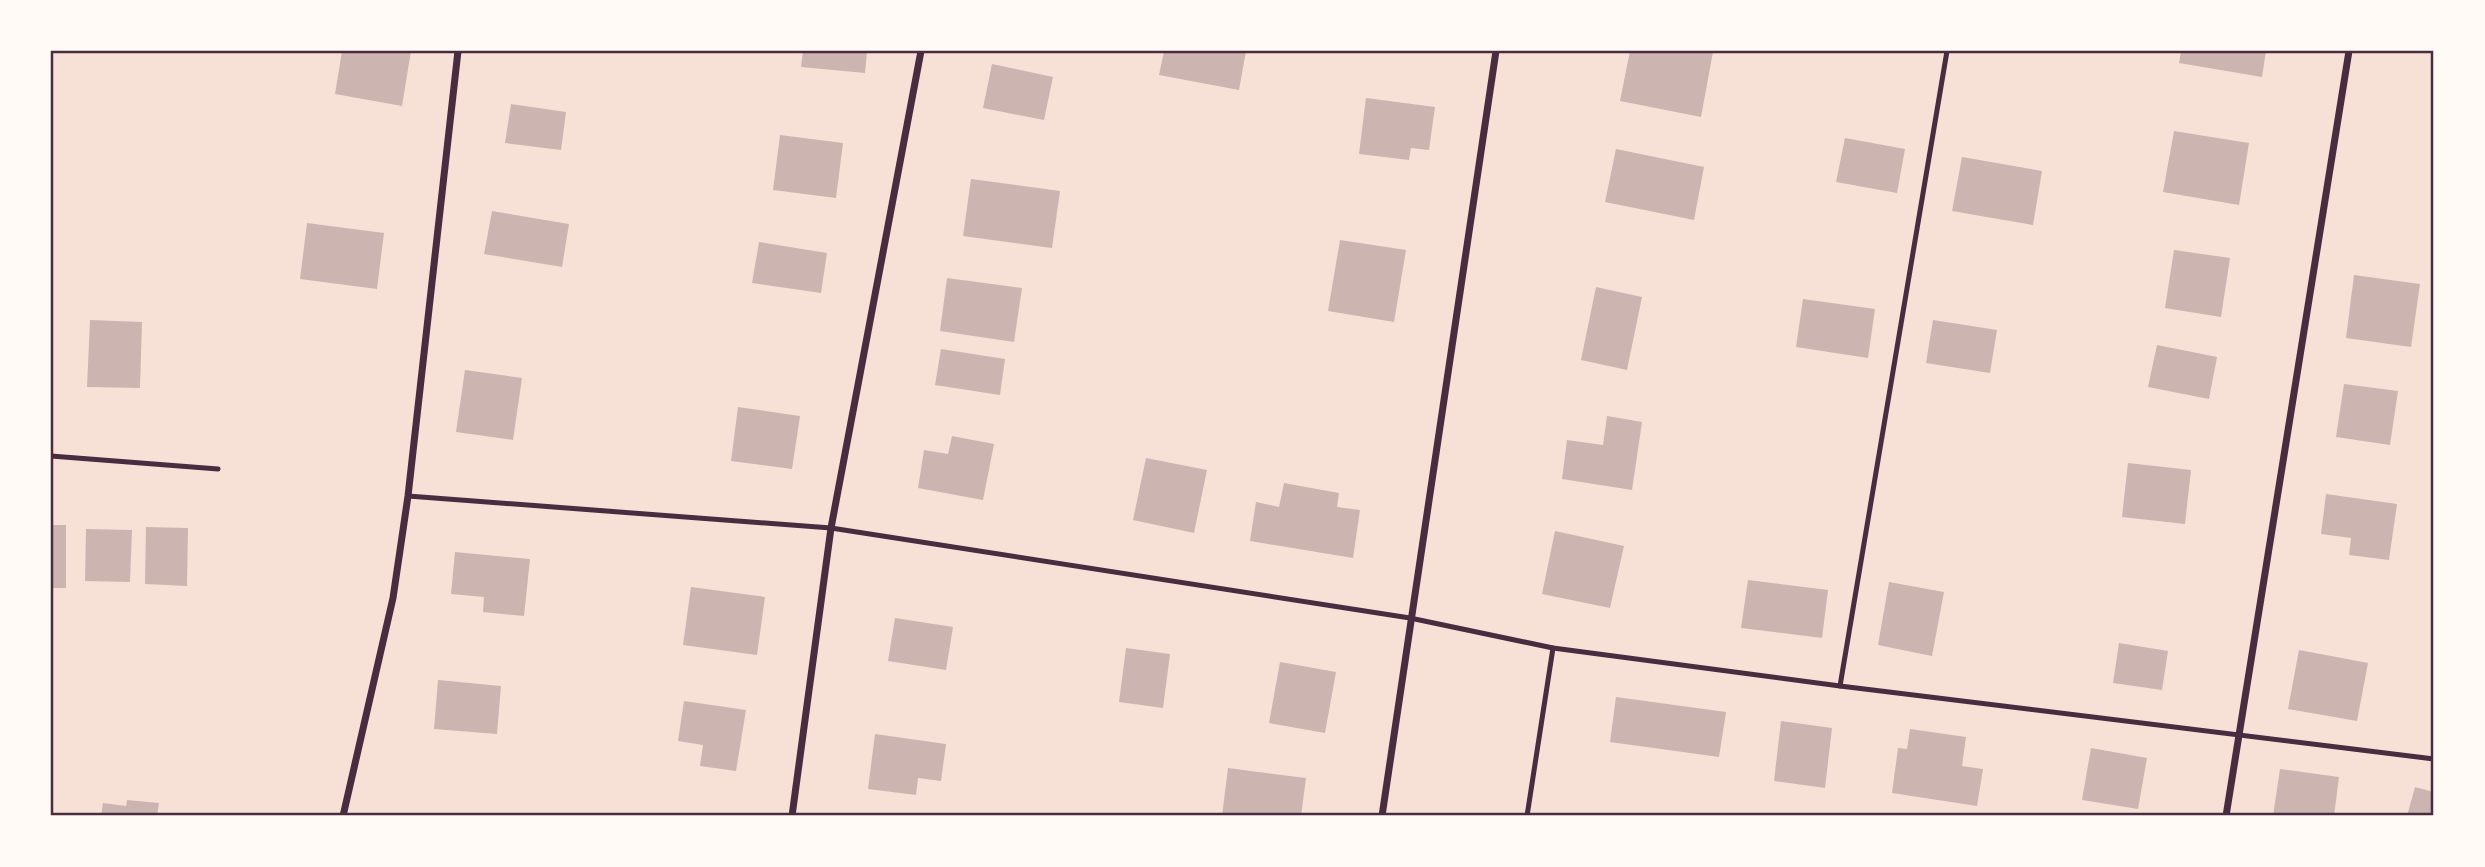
<svg xmlns="http://www.w3.org/2000/svg" width="2485" height="867" viewBox="0 0 2485 867" font-family="'Noto Sans',sans-serif">
<rect width="100%" height="100%" fill="#f7e1d7"/>
<g fill="#ccb4b1">
<polygon points="342,51 411,51 402,106 335,94"/>
<polygon points="803,51 867,51 865,73 801,67"/>
<polygon points="1164,51 1246,51 1239,90 1159,75"/>
<polygon points="1630,51 1713,52 1701,117 1620,101"/>
<polygon points="2181,51 2266,51 2262,77 2179,63"/>
<polygon points="992,64 1053,77 1044,120 983,108"/>
<polygon points="1366,98 1435,107 1429,150 1411,148 1409,160 1359,154"/>
<polygon points="511,104 566,112 561,150 505,143"/>
<polygon points="2174,131 2249,143 2239,205 2163,192"/>
<polygon points="780,135 843,143 836,198 773,190"/>
<polygon points="1845,138 1905,149 1897,193 1836,182"/>
<polygon points="1616,149 1704,167 1694,220 1605,202"/>
<polygon points="1962,157 2042,171 2033,225 1952,211"/>
<polygon points="971,179 1060,191 1052,248 963,236"/>
<polygon points="492,211 569,224 562,267 484,254"/>
<polygon points="307,223 384,233 377,289 300,279"/>
<polygon points="1340,240 1406,250 1394,322 1328,311"/>
<polygon points="759,242 827,253 821,293 752,283"/>
<polygon points="2174,250 2230,258 2221,317 2165,308"/>
<polygon points="2354,275 2420,284 2411,347 2346,338"/>
<polygon points="947,278 1022,288 1014,342 940,331"/>
<polygon points="1596,287 1642,297 1627,370 1581,360"/>
<polygon points="1803,299 1875,309 1868,358 1796,347"/>
<polygon points="90,320 142,322 140,388 87,387"/>
<polygon points="1933,320 1997,330 1990,373 1926,363"/>
<polygon points="2157,345 2217,357 2209,399 2148,387"/>
<polygon points="941,349 1005,359 1000,395 935,385"/>
<polygon points="465,370 522,378 513,440 456,432"/>
<polygon points="2344,384 2398,391 2390,445 2336,437"/>
<polygon points="738,407 800,416 792,469 731,461"/>
<polygon points="1607,416 1642,422 1632,490 1562,479 1567,440 1603,445"/>
<polygon points="952,436 994,444 983,500 918,488 924,450 948,454"/>
<polygon points="1146,458 1207,470 1194,533 1133,520"/>
<polygon points="2128,463 2191,470 2185,524 2122,517"/>
<polygon points="1284,483 1339,493 1337,507 1360,510 1353,558 1250,541 1256,502 1279,507"/>
<polygon points="2326,494 2397,504 2389,560 2349,555 2351,538 2321,534"/>
<rect x="51" y="525" width="15" height="63"/>
<polygon points="146,527 188,528 187,586 145,584"/>
<polygon points="86,529 132,530 130,582 85,581"/>
<polygon points="1555,531 1624,546 1610,608 1542,594"/>
<polygon points="455,552 530,559 524,616 483,612 484,597 451,594"/>
<polygon points="1748,580 1828,590 1822,638 1741,628"/>
<polygon points="1889,582 1944,592 1932,656 1878,645"/>
<polygon points="691,587 765,597 757,655 683,645"/>
<polygon points="895,618 953,627 946,670 888,661"/>
<polygon points="2119,643 2168,651 2162,690 2113,683"/>
<polygon points="1126,648 1170,654 1163,708 1119,702"/>
<polygon points="2299,650 2368,663 2357,721 2288,709"/>
<polygon points="1280,662 1336,672 1325,733 1269,723"/>
<polygon points="438,680 501,686 497,734 434,729"/>
<polygon points="1616,697 1726,712 1719,757 1610,742"/>
<polygon points="684,701 746,710 736,771 700,766 703,745 678,741"/>
<polygon points="1781,721 1832,728 1825,788 1774,781"/>
<polygon points="1910,729 1966,737 1962,766 1983,769 1977,806 1892,793 1898,748 1907,749"/>
<polygon points="875,734 946,744 941,781 918,778 916,795 868,789"/>
<polygon points="2091,748 2147,758 2138,809 2082,800"/>
<polygon points="1228,768 1306,778 1301,816 1222,816"/>
<polygon points="2280,769 2339,777 2334,816 2273,816"/>
<polygon points="2415,787 2434,792 2434,816 2407,816"/>
<polygon points="127,800 159,803 157,816 101,816 103,803 126,806"/>
</g>
<g fill="none" stroke-linecap="round" stroke-linejoin="round">
<g stroke="#4a2c40" stroke-width="5">
<polyline points="51,456 218,469"/>
<polyline points="408,496 831,528 1410,618 1553,648 1840,686 2434,759"/>
<polyline points="1840,686 1947,51"/>
<polyline points="1527,816 1553,648"/>
</g>
<g stroke="#4a2c40" stroke-width="7">
<polyline points="343,816 393,598 408,496 458,51"/>
<polyline points="792,816 831,528 921,51"/>
<polyline points="1382,816 1496,51"/>
<polyline points="2226,816 2349,51"/>
</g>
</g>
<rect width="2485" height="867" fill="none" stroke="#fffaf5" stroke-width="105"/>
<rect x="52" y="52" width="2380" height="762" fill="none" stroke="#4a2c40" stroke-width="2.5"/>
</svg>
